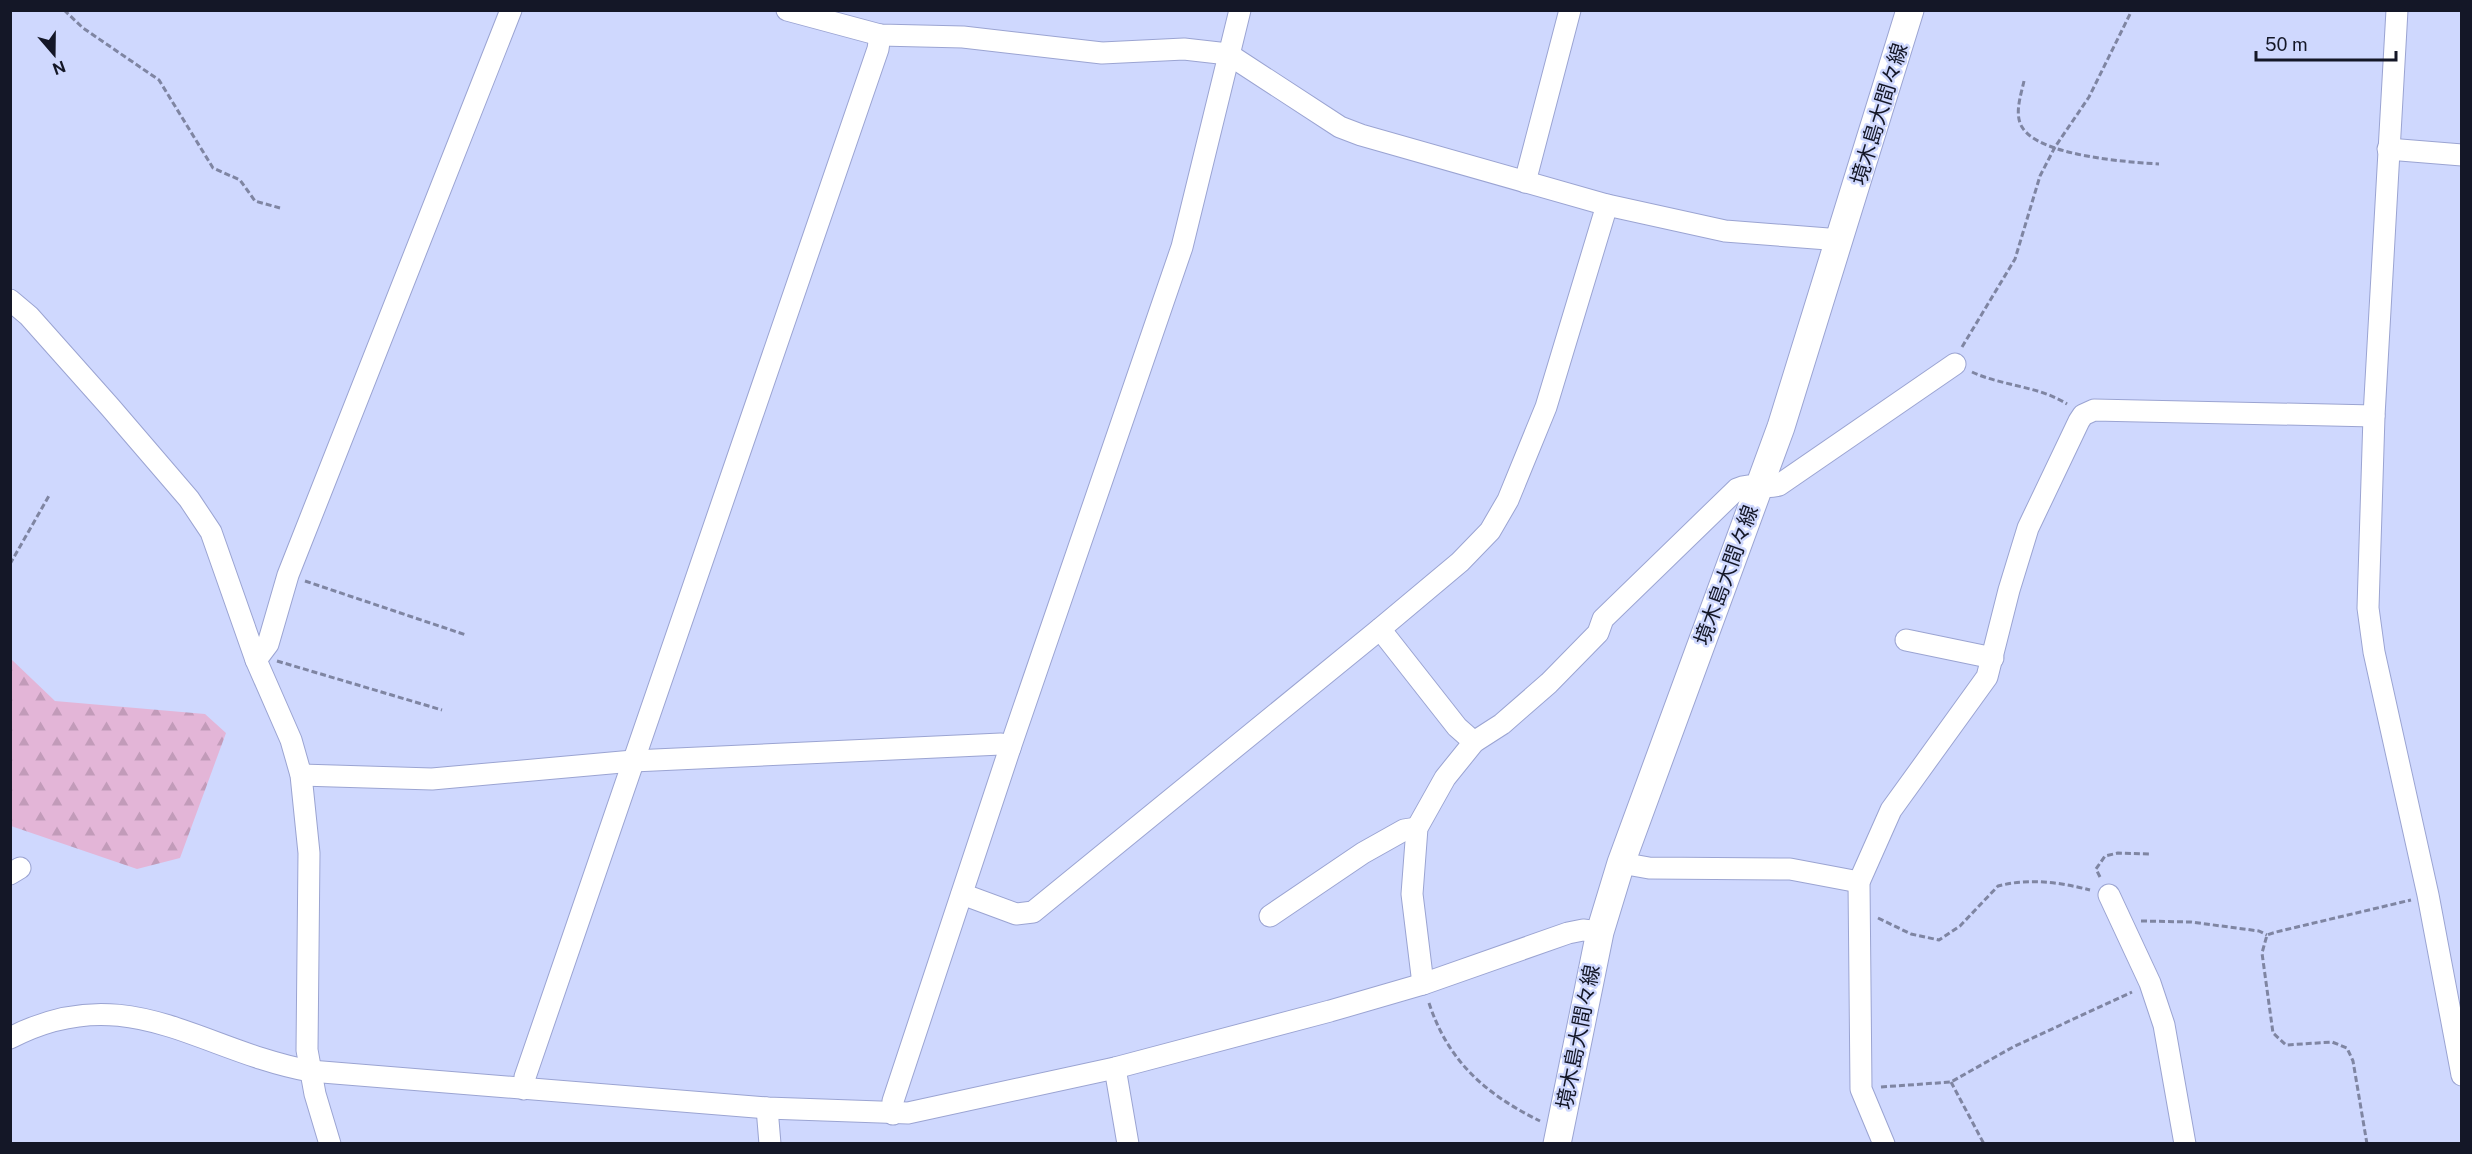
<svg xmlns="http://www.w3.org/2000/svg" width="2472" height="1154" viewBox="0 0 2472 1154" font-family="'Public Sans','Noto Sans JP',sans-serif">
<defs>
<pattern id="forest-firs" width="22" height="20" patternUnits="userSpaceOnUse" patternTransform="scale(1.5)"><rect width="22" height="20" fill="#e3b5d7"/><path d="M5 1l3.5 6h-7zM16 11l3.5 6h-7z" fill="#c29bb9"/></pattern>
</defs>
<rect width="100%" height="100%" fill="#cfd8fe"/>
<polygon fill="url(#forest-firs)" points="10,658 55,701 205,714 226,733 180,858 137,869 11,826"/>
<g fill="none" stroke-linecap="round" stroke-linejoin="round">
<g stroke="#9ba4d2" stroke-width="23">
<g id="minor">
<polyline points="787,10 880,35 963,37 1102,53 1184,49 1228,54 1340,127 1361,135 1607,205 1725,231 1841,240"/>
<polyline points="2397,10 2374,416 2368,608 2374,652 2428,895 2462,1075"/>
<polyline points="2388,149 2462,155"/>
<polyline points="1525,182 1570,10"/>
<polyline points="10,300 29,316 110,407 189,499 211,532 256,660 291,740 301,775 309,853 307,1050 315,1094 330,1144"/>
<polyline points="1380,629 1457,727 1474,742"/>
<polyline points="1906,640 1993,658"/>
<polyline points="256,660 268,644 288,575 511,10"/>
<polyline points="301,775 432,779 633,761 1001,744 1010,748"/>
<polyline points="1621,863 1649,868 1790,869 1859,882"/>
<polyline points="10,874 20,868"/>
<polyline points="962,894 1016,914 1033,912 1380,629 1460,562 1490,531 1508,500 1546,407 1607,205"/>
<polyline points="2109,895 2150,983 2164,1025 2185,1144"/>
<polyline points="1270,916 1363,853 1404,830 1417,828"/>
<path d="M1423 984 1412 894 1417 828 1445 778 1474 742 1502 724 1549 683 1598 633 1603 619 1737 489C1752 482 1764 490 1779 485L1955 364"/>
<path d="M10 1038C127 977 200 1051 310 1071L767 1108 908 1113 1115 1068 1330 1011 1423 984 1568 933 1583 930 1600 932"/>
<polyline points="1115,1068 1128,1144"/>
<polyline points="524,1089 525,1077 878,49 880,35"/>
<polyline points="767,1108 770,1144"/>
<polyline points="893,1114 893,1101 1010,748 1182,247 1240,10"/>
<polyline points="1884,1144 1861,1089 1859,882 1891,810 1987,677 2009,590 2028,528 2079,421 2083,415 2094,410 2374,416"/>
</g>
</g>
<g stroke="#9ba4d2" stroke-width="29">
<polyline id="major" points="1557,1144 1600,932 1621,863 1781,427 1910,10"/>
</g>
<g stroke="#7f85a2" stroke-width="3" stroke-dasharray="6 3" stroke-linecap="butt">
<polyline points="64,10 83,28 159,80 213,168 240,180 255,201 280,208"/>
<path d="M2024 81C2021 95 2014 114 2022 127 2039 156 2127 162 2159 164"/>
<polyline points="1962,347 2015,259 2040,176 2055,147 2089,97 2132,10"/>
<path d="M1972 372C2002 386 2039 386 2067 404"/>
<polyline points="10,564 50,494"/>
<polyline points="305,581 466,635"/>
<polyline points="277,661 442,710"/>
<polyline points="2100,877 2096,869 2105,856 2118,853 2149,854"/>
<path d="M1878 918 1911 934 1939 940 1960 926 1998 886C2029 878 2059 882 2090 890"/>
<polyline points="2141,921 2191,922 2259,931 2267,935"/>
<path d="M1429 1003C1448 1061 1485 1094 1540 1121"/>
<polyline points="1951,1082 1984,1144"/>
<polyline points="1881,1087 1951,1082 2013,1047 2132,992"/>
<polyline points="2367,1144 2353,1061 2347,1048 2332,1042 2286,1045 2273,1033 2262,953 2267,935 2276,932 2411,900"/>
</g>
<use href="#minor" stroke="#fff" stroke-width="21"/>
<use href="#major" stroke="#fff" stroke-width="27"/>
</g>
<g text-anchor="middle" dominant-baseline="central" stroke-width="5" stroke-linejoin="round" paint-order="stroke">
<g font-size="21" fill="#141727" stroke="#cfd8fe">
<text transform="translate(1879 114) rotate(-73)">境木島大間々線</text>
<text transform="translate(1726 575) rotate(-70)">境木島大間々線</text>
<text transform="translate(1578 1037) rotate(-79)">境木島大間々線</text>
</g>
</g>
<rect width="2472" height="1154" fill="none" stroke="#141727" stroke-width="24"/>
<g transform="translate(54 54) rotate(160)" stroke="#cfd8fe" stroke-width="4.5" paint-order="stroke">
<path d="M0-4.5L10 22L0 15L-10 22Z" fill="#141727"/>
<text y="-9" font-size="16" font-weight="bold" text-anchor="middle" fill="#141727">N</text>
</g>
<path d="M2256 51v9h140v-9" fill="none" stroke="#141727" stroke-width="3"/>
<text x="2265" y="51" font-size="18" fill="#141727" stroke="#cfd8fe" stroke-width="4.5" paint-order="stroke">50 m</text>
</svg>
